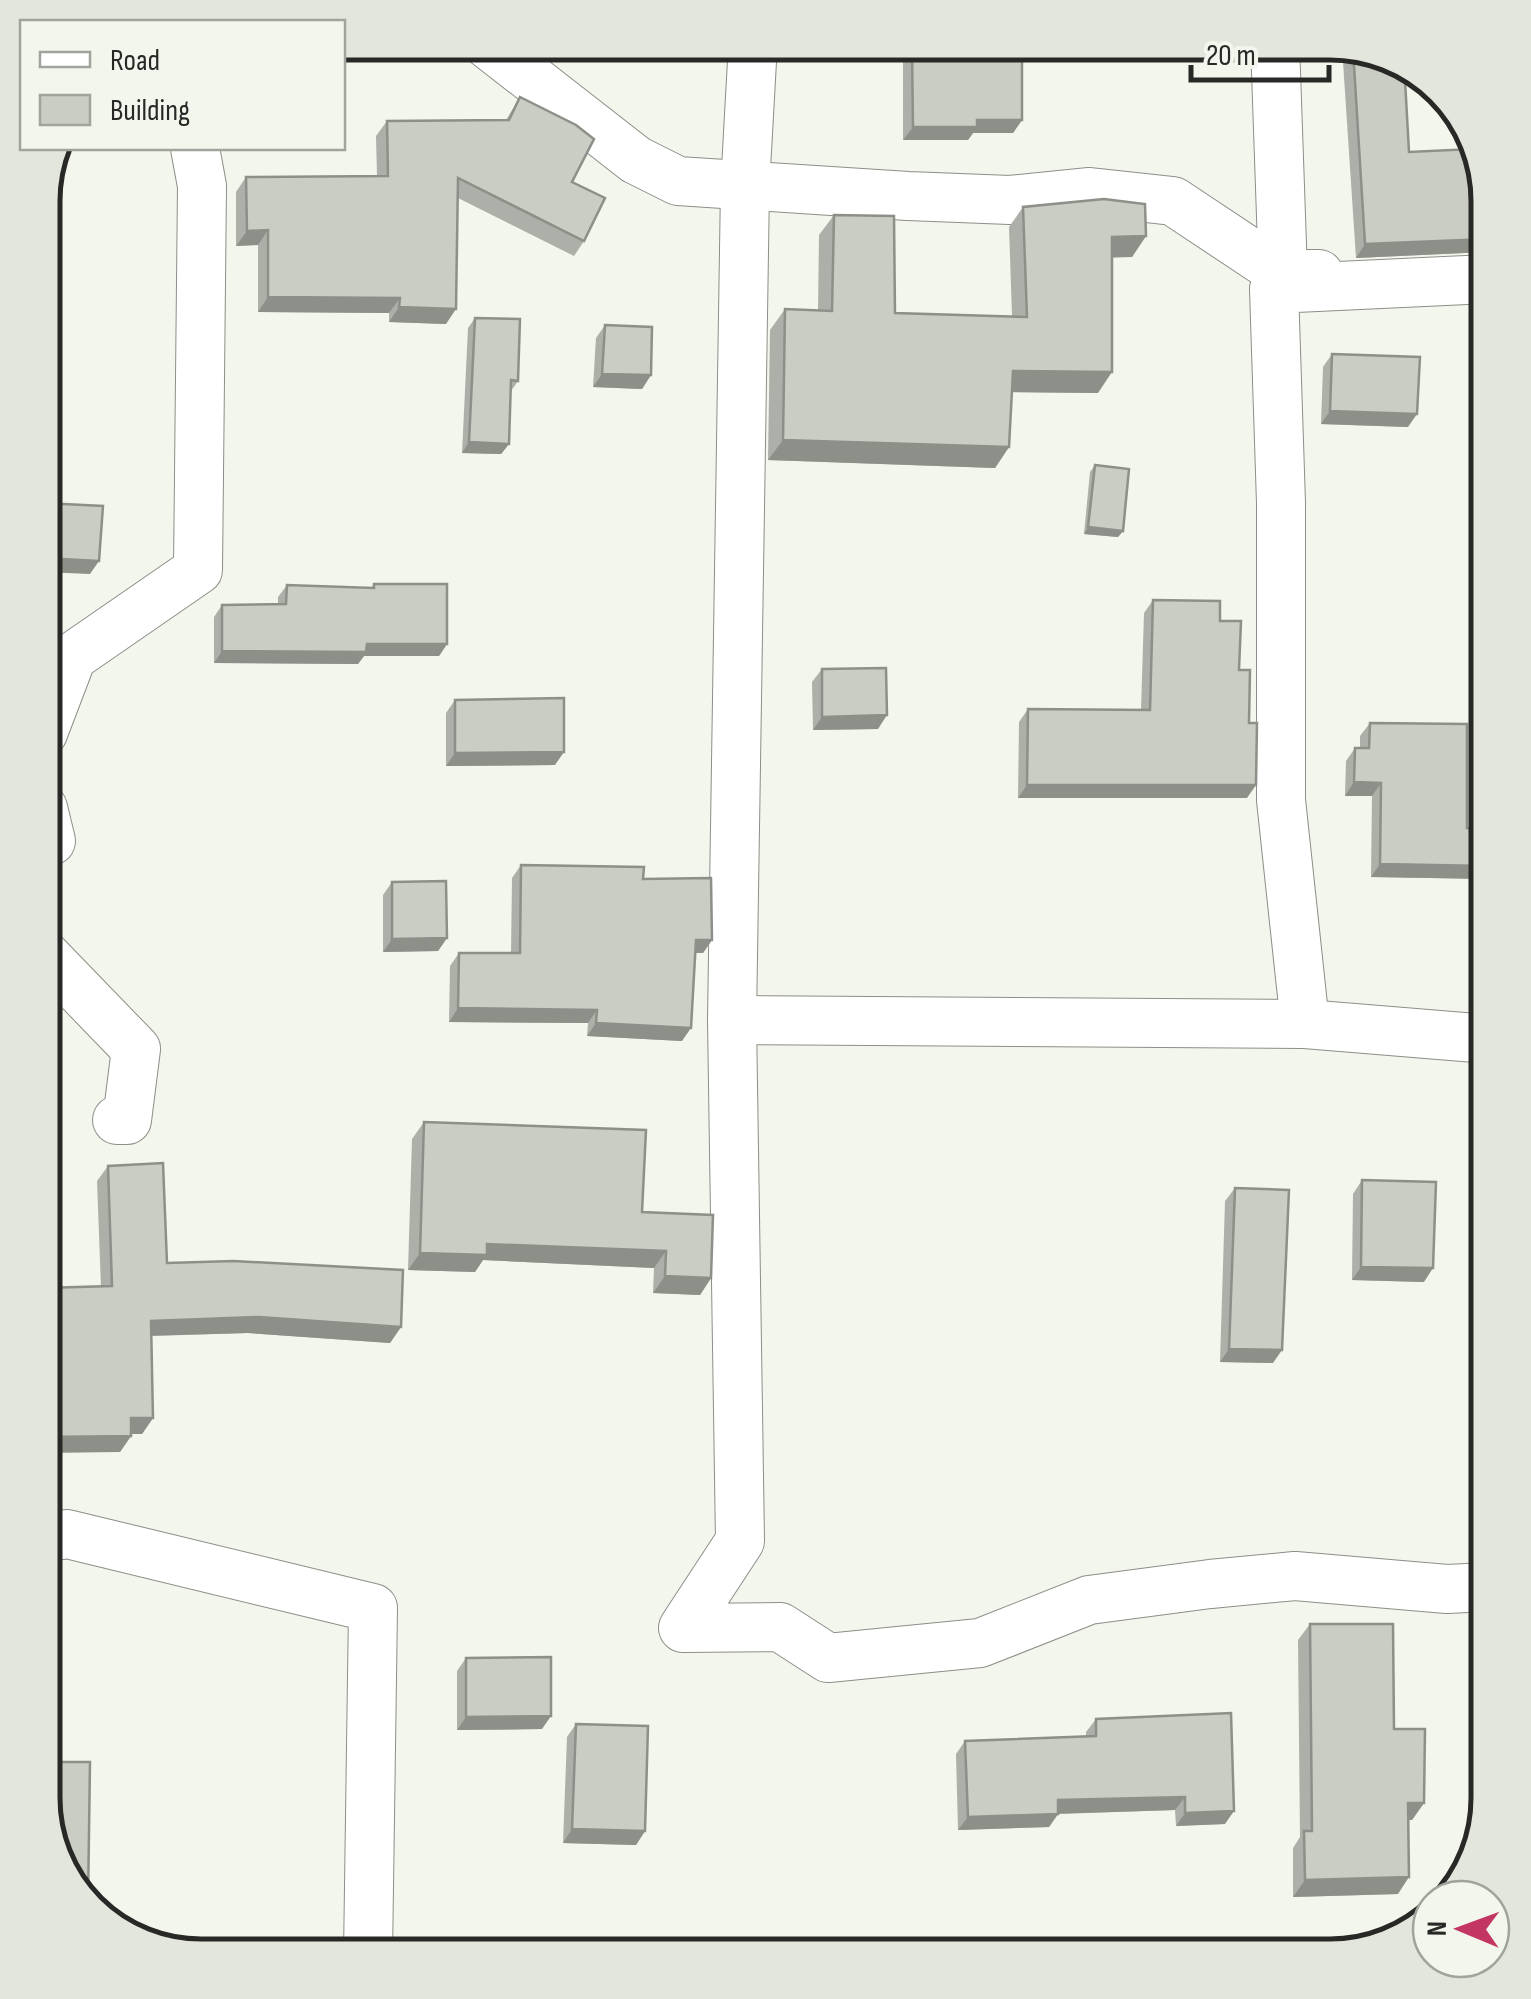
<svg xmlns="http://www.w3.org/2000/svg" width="1531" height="1999" font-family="'Sofia Sans Condensed',sans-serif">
	<rect width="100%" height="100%" fill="#f2f6ed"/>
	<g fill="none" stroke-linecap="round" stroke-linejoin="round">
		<!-- minor casing -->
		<g stroke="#8b8f87" stroke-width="50">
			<g id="minor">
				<path d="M486 43 636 160 678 181 908 196 1010 200 1090 192 1173 201 1283 274H1319"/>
				<path d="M1275 43 1283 274"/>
				<path d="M43 733 72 657 198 570 202 186 195 148"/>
				<path d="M43 843 51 841 43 808"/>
				<path d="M43 953 136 1049 127 1120H117"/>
				<path d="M732 1020 745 187 753 43"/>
				<path d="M1305 1024 732 1020 740 1541 683 1628 780 1627 828 1658 980 1643 1089 1600 1210 1584 1295 1576 1447 1589 1488 1587"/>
				<path d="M1488 1039 1305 1024 1281 800V503L1274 289 1488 279"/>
				<path d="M43 1538 67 1534 373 1608 368 1956"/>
			</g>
		</g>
		<!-- minor -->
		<use href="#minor" stroke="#fff" stroke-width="48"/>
	</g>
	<!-- wall -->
	<g fill="#adb0a9">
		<path d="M912 49 977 57 1022 120 1013 133H973L968 140H903V62Z"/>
		<path d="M1353 49 1409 152 1486 252 1356 258 1343 62Z"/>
		<path d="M520 97 572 182 584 241 574 256 458 198 446 324 389 322V313L258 312V245L236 246V192L246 177 377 176 376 136 387 121 506 120Z"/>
		<path d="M1023 207 1146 236 1132 257H1112L1098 393 1012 392 1009 447 995 468 768 460 770 330 785 309 818 310 819 235 834 215 895 313 1012 316 1009 227Z"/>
		<path d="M475 318 518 381 511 391 509 444 501 454 462 453 468 328Z"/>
		<path d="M605 325 651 375 642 389 593 387 596 338Z"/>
		<path d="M1332 354 1408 427 1321 424 1323 367Z"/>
		<path d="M1095 465 1123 531 1118 537 1084 534 1090 472Z"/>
		<path d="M374 584 447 644 439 656H364L358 664 214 663V617L222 605 278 604V597L287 585 371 588Z"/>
		<path d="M1153 600 1220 621 1247 798H1018L1019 722 1028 709 1141 710 1144 613Z"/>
		<path d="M822 669 878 729 813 730 812 682Z"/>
		<path d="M455 700 555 765 446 766V713Z"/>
		<path d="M1370 723 1467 828 1488 829V879L1371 877 1372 796H1345L1346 761 1355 748H1360V736Z"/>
		<path d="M521 865 643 879 712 940 703 953H695L682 1041 587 1036 588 1023 449 1022 450 966 459 953H511L512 878Z"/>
		<path d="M392 882 447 938 438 951 383 952V895Z"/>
		<path d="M424 1122 642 1212 711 1278 700 1295 653 1293 654 1268 483 1260 475 1272 408 1270 412 1139Z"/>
		<path d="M108 1166 167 1263 401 1327 390 1343 248 1333 152 1336 153 1418 142 1434H131V1436L120 1452 101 1287 97 1181Z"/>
		<path d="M1362 1180 1424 1282 1352 1280 1353 1194Z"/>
		<path d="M1235 1188 1273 1363 1220 1362 1225 1201Z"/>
		<path d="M1310 1624 1424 1803 1412 1820H1408L1398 1894 1293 1897V1848L1300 1837 1298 1640Z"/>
		<path d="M466 1658 542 1729 457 1730V1671Z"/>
		<path d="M1096 1719 1225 1824 1176 1826 1175 1810 1058 1814 1049 1827 958 1830 956 1754 965 1741 1086 1736V1732Z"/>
		<path d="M576 1724 645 1831 636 1845 563 1843 567 1737Z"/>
	</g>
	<!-- shaded-wall -->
	<g fill="#8d9089">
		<path d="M977 120H1022L1013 133H973L968 140H903L913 127Z"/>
		<path d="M268 230 258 245 236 246 247 231Z"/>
		<path d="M1146 236 1132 257 1098 258 1112 237Z"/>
		<path d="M1488 239V248L1486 252 1356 258 1365 244Z"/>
		<path d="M268 297 400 298 389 313 258 312Z"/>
		<path d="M399 307 456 309 446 324 389 322Z"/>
		<path d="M1013 371 1112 372 1098 393 998 392Z"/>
		<path d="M602 374 651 375 642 389 593 387Z"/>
		<path d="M1330 411 1417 414 1408 427 1321 424Z"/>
		<path d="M783 440 1009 447 995 468 768 460Z"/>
		<path d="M469 442 509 444 501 454 462 453Z"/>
		<path d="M1088 527 1123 531 1118 537 1084 534Z"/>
		<path d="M43 558 99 561 90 574 43 572Z"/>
		<path d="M367 644H447L439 656H364L358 664 214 663 222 651Z"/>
		<path d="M887 715 878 729 813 730 822 717Z"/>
		<path d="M564 752 555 765 446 766 455 753Z"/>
		<path d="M1354 782 1381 783 1372 796H1345Z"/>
		<path d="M1027 785H1256L1247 798H1018Z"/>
		<path d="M1380 864 1488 866V879L1371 877Z"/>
		<path d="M447 938 438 951 383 952 392 939Z"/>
		<path d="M696 940H712L703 953H687Z"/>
		<path d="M458 1008 597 1010 588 1023 449 1022Z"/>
		<path d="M596 1023 691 1028 682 1041 587 1036Z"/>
		<path d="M487 1244 666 1251 654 1268 483 1260 475 1272 408 1270 420 1253Z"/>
		<path d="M1361 1267 1433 1268 1424 1282 1352 1280Z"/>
		<path d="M665 1276 711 1278 700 1295 653 1293Z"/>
		<path d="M259 1317 401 1327 390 1343 248 1333 140 1336 151 1321Z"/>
		<path d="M1229 1349 1282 1350 1273 1363 1220 1362Z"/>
		<path d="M131 1418H153L142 1434H120Z"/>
		<path d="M131 1436 120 1452 43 1453V1437Z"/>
		<path d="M551 1716 542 1729 457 1730 466 1717Z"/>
		<path d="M1185 1797 1175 1810 1049 1814 1058 1800Z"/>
		<path d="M1408 1803H1424L1412 1820 1396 1819Z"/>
		<path d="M1234 1811 1225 1824 1176 1826 1185 1813Z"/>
		<path d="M1058 1814 1049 1827 958 1830 968 1817Z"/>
		<path d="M572 1829 645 1831 636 1845 563 1843Z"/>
		<path d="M1409 1877 1398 1894 1293 1897 1305 1880Z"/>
	</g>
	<!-- building -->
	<g fill="#c9cdc4" stroke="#8d9089" stroke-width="2.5">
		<path d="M977 48V57H1022V120H977V127H913L912 49Z"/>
		<path d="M1358 48 1404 62 1409 152 1473 149 1488 201V239L1365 244 1353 49Z"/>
		<path d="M520 97 576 125 594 139 572 182 605 198 584 241 458 178 456 309 399 307 400 298 268 297V230L247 231 246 177 388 176 387 121 509 120Z"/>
		<path d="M1104 199 1145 204 1146 236 1112 237V372L1013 371 1009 447 783 440 785 309 832 311 834 215 894 216 895 313 1027 317 1023 207Z"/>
		<path d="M475 318 520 319 518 381 511 380 509 444 469 442Z"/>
		<path d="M605 325 652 327 651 375 602 374Z"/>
		<path d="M1332 354 1420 357 1417 414 1330 411Z"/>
		<path d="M1095 465 1129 469 1123 531 1088 527Z"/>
		<path d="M43 503 103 506 99 561 43 558Z"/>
		<path d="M374 584H447V644H367L366 652 222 651V605L286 604 287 585 374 588Z"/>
		<path d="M1153 600 1220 601V621H1241L1239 670H1250L1249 723H1257L1256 785H1027L1028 709 1150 710Z"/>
		<path d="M886 668 887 715 822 717V669Z"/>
		<path d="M564 698V752L455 753V700Z"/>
		<path d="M1370 723 1467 724V828L1488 829V866L1380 864 1381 783 1354 782 1355 748H1369Z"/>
		<path d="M521 865 644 867 643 879 711 878 712 940H696L691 1028 596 1023 597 1010 458 1008 459 953H520Z"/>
		<path d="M446 881 447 938 392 939V882Z"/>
		<path d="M424 1122 646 1130 642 1212 713 1215 711 1278 665 1276 666 1251 487 1244V1255L420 1253Z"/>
		<path d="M163 1163 167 1263 234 1261 403 1270 401 1327 259 1317 151 1321 153 1418H131V1436L43 1437V1288L112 1286 108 1166Z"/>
		<path d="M1362 1180 1436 1182 1433 1268 1361 1267Z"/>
		<path d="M1235 1188 1289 1190 1282 1350 1229 1349Z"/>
		<path d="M1310 1624H1393L1394 1729H1425L1424 1803H1408L1409 1877 1305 1880 1304 1831H1312Z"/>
		<path d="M551 1657V1716L466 1717V1658Z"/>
		<path d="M1231 1713 1234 1811 1185 1813V1797L1058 1800V1814L968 1817 965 1741 1096 1736V1719Z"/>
		<path d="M576 1724 648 1726 645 1831 572 1829Z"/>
		<path d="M42 1762H90L88 1904 69 1886 42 1798Z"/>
		<path d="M1284 1946 1285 1956H1229V1947Z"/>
	</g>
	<!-- crop -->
	<path d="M0 0H1531V1999H0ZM201 60H1330A141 141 0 0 1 1471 201V1798A141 141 0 0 1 1330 1939H201A141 141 0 0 1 60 1798V201A141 141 0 0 1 201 60Z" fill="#e2e6dd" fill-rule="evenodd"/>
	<path fill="none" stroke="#282926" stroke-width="5" d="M201 60H1330A141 141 0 0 1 1471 201V1798A141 141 0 0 1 1330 1939H201A141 141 0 0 1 60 1798V201A141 141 0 0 1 201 60Z"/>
	<!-- legend -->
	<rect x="20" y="20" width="325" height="130" fill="#f2f6ed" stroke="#a1a49d" stroke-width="2.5"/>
	<rect x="40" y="52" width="50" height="15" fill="#ffffff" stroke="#a1a49d" stroke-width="2.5"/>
	<text x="110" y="70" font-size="30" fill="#282926">Road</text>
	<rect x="40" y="95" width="50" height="30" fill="#c9cdc4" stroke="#a1a49d" stroke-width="2.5"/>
	<text x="110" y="120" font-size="30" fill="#282926">Building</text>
	<!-- north arrow -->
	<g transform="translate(1461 1929) rotate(271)"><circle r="48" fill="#f2f6ed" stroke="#a1a49d" stroke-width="2.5"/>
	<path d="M0-8L18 38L0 25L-18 38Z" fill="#c33563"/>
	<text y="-15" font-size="28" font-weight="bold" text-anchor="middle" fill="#282926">N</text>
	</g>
	<!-- scale -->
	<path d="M1191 65v15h138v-15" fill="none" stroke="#282926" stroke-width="5"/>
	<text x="1206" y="65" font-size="30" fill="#282926" stroke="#f2f6ed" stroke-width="8" paint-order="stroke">20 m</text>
</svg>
